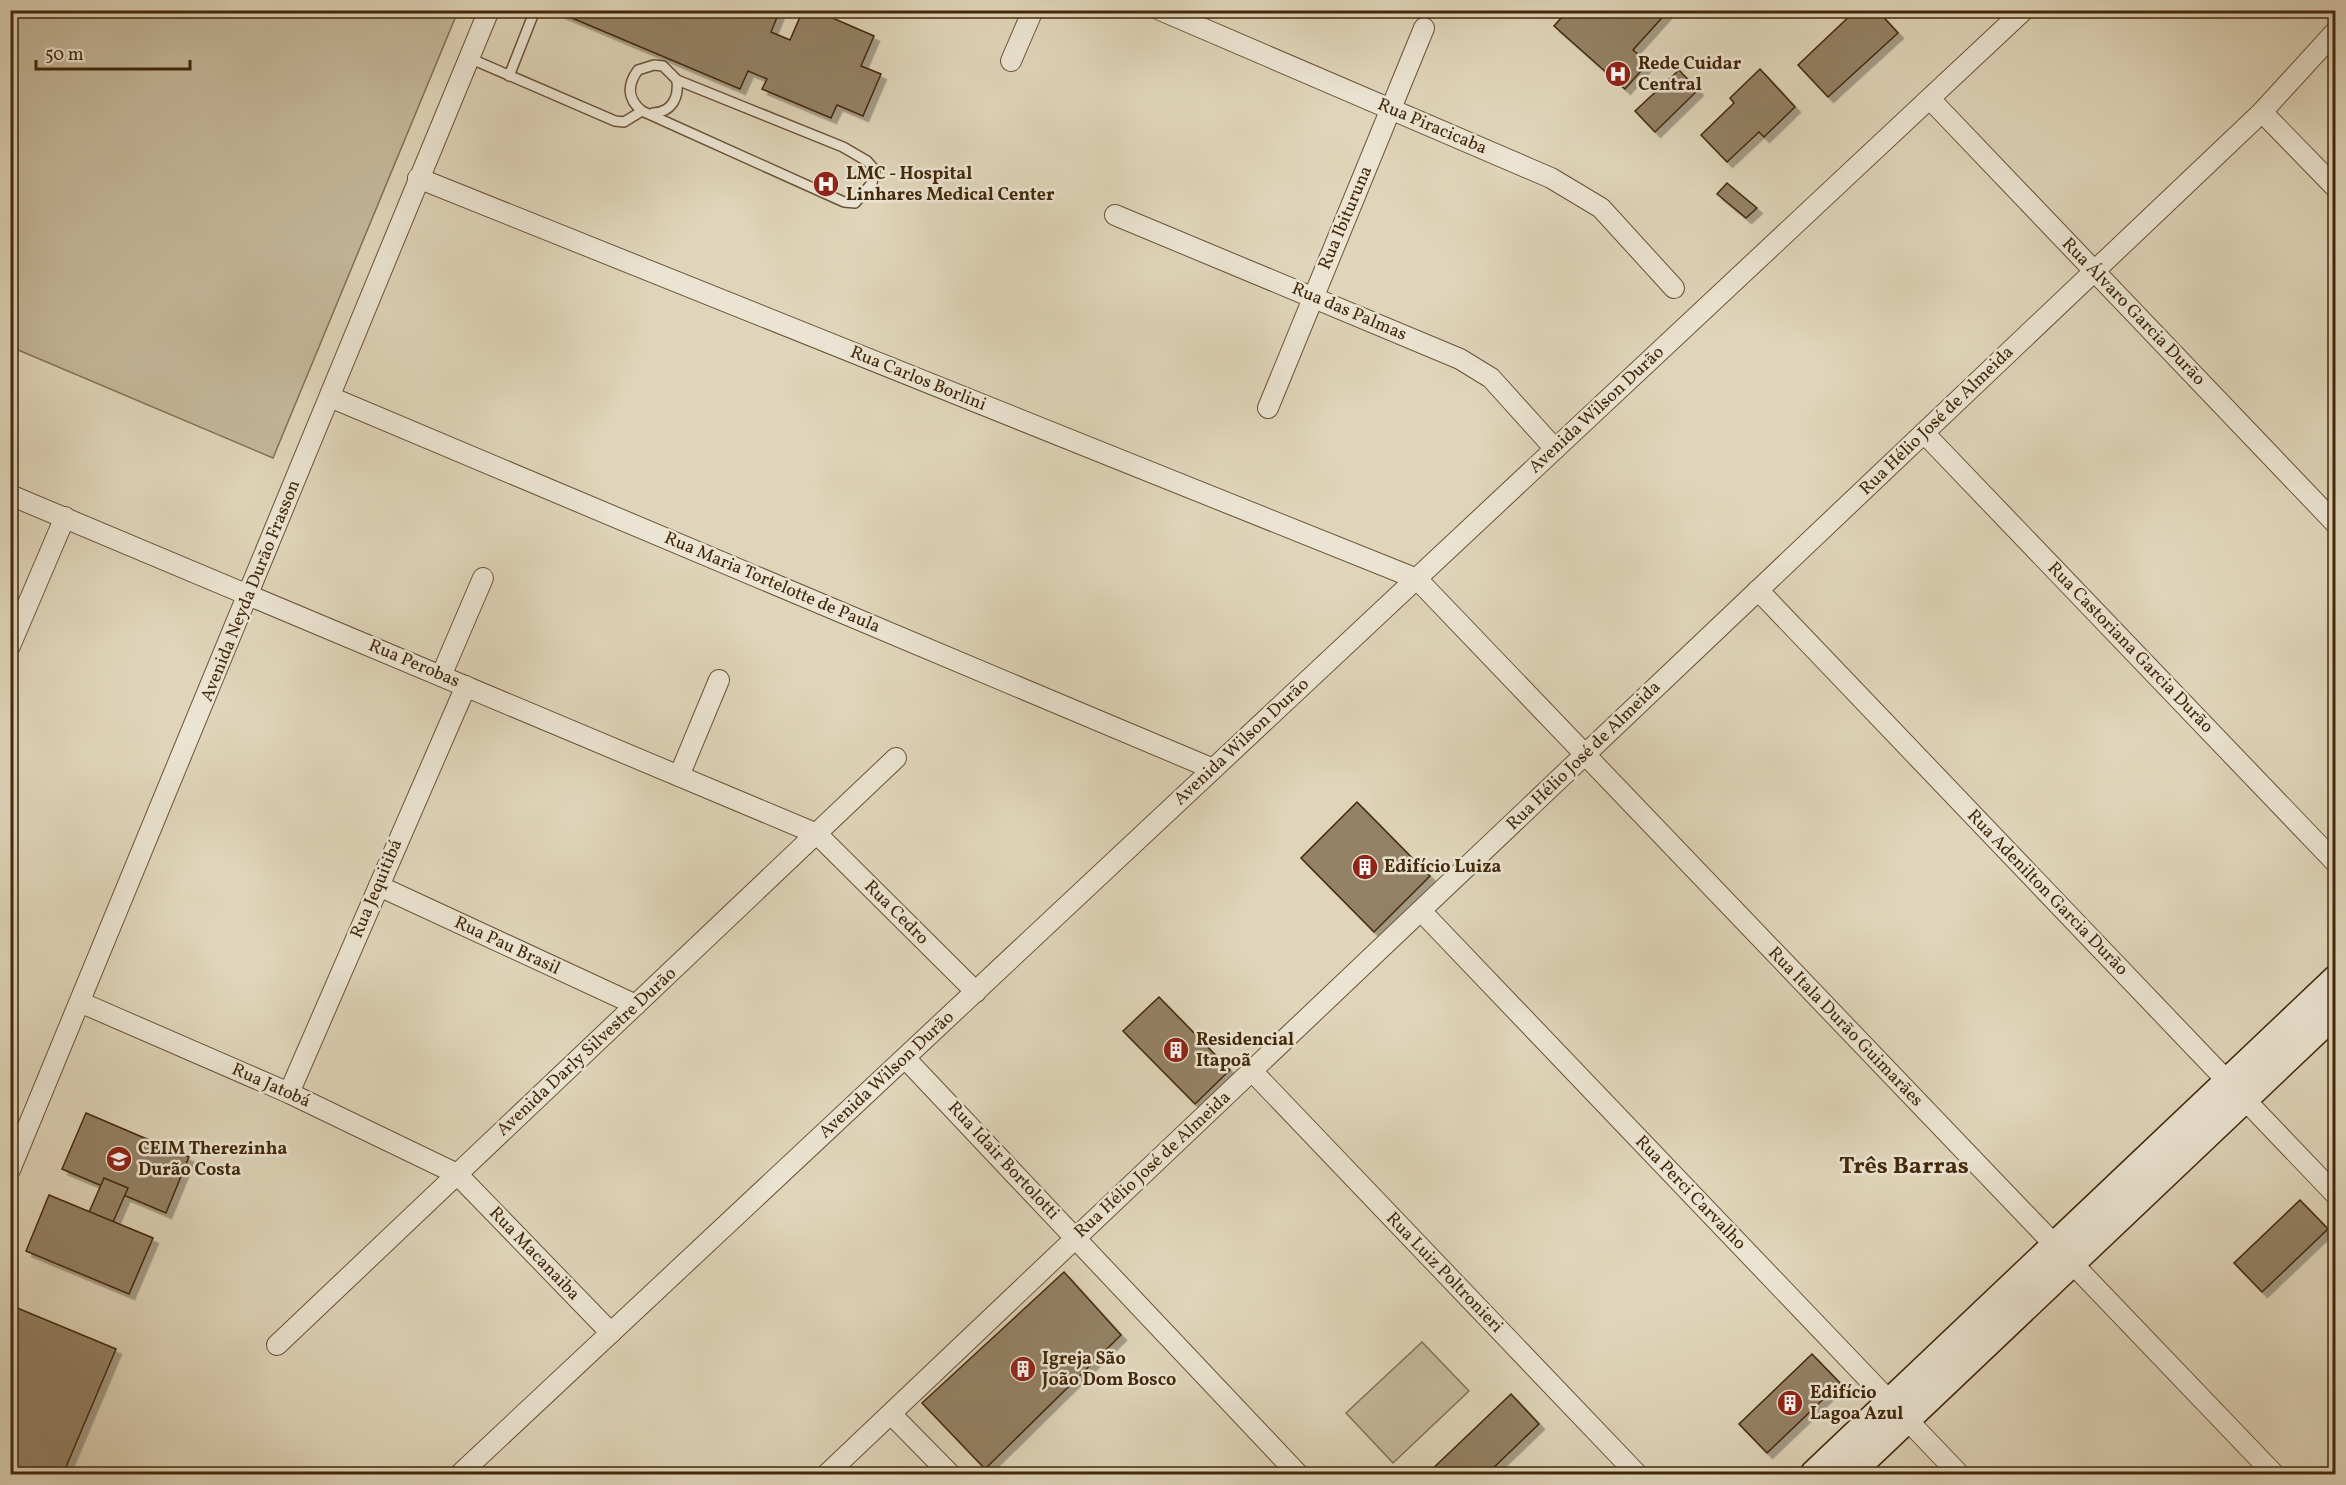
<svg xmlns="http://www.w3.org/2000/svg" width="2346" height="1485" font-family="Vollkorn,serif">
	<defs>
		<filter id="shadow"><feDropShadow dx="5.5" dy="5.5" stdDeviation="0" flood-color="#0004"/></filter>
	</defs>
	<rect width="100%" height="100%" fill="#e0d5ba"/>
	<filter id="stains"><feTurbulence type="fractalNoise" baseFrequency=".00333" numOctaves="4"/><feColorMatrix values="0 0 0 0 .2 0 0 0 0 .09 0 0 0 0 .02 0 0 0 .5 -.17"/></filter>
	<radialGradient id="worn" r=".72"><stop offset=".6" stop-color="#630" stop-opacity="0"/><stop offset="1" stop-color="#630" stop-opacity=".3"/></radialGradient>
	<!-- green -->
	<g fill="#c5b89c" stroke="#847053" stroke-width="1.5">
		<path d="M10 11H458L273 458 11 347Z"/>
		<path d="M1422 1342 1469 1391 1393 1463 1346 1413Z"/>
	</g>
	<!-- building -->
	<g fill="#948266" stroke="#42280a" stroke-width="1.5" filter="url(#shadow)">
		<path d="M553 10H780L771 32 790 40 803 10H814L874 36 861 66 881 74 863 116 837 105 831 118 762 89 767 79 748 71 740 89Z"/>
		<path d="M1568 10H1669L1633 50 1648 63 1625 89 1554 26Z"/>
		<path d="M1856 10H1877L1898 33 1828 97 1798 65Z"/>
		<path d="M1760 69 1795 107 1764 137 1759 132 1727 162 1701 135 1734 103 1730 98Z"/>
		<path d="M1679 70 1698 90 1655 132 1635 111Z"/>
		<path d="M1727 183 1757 208 1746 218 1717 194Z"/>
		<path d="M1357 802 1430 876 1374 932 1301 858Z"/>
		<path d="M1159 997 1230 1070 1195 1104 1123 1031Z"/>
		<path d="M86 1113 189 1157 166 1213 62 1169Z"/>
		<path d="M104 1178 128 1188 110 1229 86 1219Z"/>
		<path d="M49 1195 153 1238 129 1294 26 1251Z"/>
		<path d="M2300 1200 2328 1229 2262 1292 2234 1263Z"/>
		<path d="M1064 1272 1121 1335 985 1469 922 1403Z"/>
		<path d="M10 1305 116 1349 63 1474 10 1473Z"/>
		<path d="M1812 1354 1840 1383 1767 1453 1739 1424Z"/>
		<path d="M1511 1394 1539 1424 1487 1474H1427Z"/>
	</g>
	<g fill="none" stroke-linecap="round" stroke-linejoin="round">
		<!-- lane casing -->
		<g stroke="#6a5336" stroke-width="12">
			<g id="lane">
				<path d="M1997 10 2016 18"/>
				<path d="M469 58 615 121 624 122 642 111"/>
				<path d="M654 65 663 66 677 80 843 147 867 161 875 170 872 183 855 203 844 202 642 111C627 99 627 85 638 70Z"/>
				<path d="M509 76 535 10"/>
				<path d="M653 113C672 112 679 98 677 80"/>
			</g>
		</g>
		<!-- street casing -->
		<g stroke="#6a5336" stroke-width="22">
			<g id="street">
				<path d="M1160 10 1551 178 1601 208 1674 288"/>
				<path d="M1011 61 1033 10"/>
				<path d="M1930 99 2336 524"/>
				<path d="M2262 112 2336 188"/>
				<path d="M418 178 1417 579 2274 1474"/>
				<path d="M1115 215 1460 359 1491 378 1555 449"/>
				<path d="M330 397 1213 769"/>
				<path d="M1268 408 1424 28"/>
				<path d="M1924 433 2336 863"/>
				<path d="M10 495 817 834 976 992"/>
				<path d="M1758 590 2336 1195"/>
				<path d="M10 646 65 517"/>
				<path d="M441 676 483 578"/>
				<path d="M679 776 719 680"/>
				<path d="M379 886 636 1005"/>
				<path d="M1421 911 1959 1474"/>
				<path d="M82 1003 289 1093 457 1174 611 1333"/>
				<path d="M905 1058 1298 1474"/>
				<path d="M1252 1071 1637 1474"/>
				<path d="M289 1093 466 686"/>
				<path d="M10 1170 489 10"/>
				<path d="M277 1345 896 758"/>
				<path d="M891 1414 950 1474"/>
				<path d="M460 1474 2024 10"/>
				<path d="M827 1474 2262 112 2336 31"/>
			</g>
		</g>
		<!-- secondary casing -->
		<g stroke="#42280a" stroke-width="30">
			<g id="secondary">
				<path d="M1814 1474 2336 979"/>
				<path d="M1849 1474 2336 1012"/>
			</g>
		</g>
		<!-- lane -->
		<use href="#lane" stroke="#ebe4d2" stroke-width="9"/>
		<!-- street -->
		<use href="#street" stroke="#ebe4d2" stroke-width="20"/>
		<!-- secondary -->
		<use href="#secondary" stroke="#ebe4d2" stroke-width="27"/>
	</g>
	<!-- icons -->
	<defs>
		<g id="hospital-disc" transform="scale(1.35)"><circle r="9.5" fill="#8f2418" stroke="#ebe4d2"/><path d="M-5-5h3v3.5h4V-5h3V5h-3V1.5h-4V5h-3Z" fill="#fff"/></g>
		<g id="building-disc" transform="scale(1.35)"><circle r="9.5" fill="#8f2418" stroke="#ebe4d2"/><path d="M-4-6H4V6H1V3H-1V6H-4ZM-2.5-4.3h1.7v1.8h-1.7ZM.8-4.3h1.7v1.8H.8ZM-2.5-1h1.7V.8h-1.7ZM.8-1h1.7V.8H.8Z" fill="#fff"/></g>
		<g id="school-disc" transform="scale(1.35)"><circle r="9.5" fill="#8f2418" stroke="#ebe4d2"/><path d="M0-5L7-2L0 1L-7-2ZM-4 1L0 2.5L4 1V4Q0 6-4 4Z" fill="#fff"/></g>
	</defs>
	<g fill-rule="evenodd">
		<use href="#hospital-disc" x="1618" y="74"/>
		<use href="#hospital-disc" x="826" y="184"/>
		<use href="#building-disc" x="1365" y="867"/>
		<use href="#building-disc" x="1176" y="1050"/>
		<use href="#school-disc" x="119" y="1159"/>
		<use href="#building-disc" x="1023" y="1369"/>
		<use href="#building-disc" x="1790" y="1403"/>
	</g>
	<g text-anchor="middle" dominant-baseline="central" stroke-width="5" stroke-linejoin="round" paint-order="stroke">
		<!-- poi labels -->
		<g font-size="18" font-weight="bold" fill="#42280a" stroke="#ebe4d2" text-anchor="start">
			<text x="1638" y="64">Rede Cuidar<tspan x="1638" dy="21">Central</tspan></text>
			<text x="846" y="174">LMC - Hospital<tspan x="846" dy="21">Linhares Medical Center</tspan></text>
			<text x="1384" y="867">Edifício Luiza</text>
			<text x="1196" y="1040">Residencial<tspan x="1196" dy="21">Itapoã</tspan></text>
			<text x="138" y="1149">CEIM Therezinha<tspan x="138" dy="21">Durão Costa</tspan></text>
			<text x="1042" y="1359">Igreja São<tspan x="1042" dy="21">João Dom Bosco</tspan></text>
			<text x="1810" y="1393">Edifício<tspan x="1810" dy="21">Lagoa Azul</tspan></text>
		</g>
		<!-- street labels -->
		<g font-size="18" fill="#42280a" stroke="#ebe4d2">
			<text transform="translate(1432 127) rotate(23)">Rua Piracicaba</text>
			<text transform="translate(1346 218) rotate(-67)">Rua Ibituruna</text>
			<text transform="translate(1349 312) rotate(23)">Rua das Palmas</text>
			<text transform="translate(2133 312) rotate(46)">Rua Álvaro Garcia Durão</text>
			<text transform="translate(918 379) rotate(22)">Rua Carlos Borlini</text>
			<text transform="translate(1597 410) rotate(-43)">Avenida Wilson Durão</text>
			<text transform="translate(1937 421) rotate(-44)">Rua Hélio José de Almeida</text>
			<text transform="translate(772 583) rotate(23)">Rua Maria Tortelotte de Paula</text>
			<text transform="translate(251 591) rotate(-68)">Avenida Neyda Durão Frasson</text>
			<text transform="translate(2130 648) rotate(46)">Rua Castoriana Garcia Durão</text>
			<text transform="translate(414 664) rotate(23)">Rua Perobas</text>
			<text transform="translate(1242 742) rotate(-43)">Avenida Wilson Durão</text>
			<text transform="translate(1584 756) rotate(-44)">Rua Hélio José de Almeida</text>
			<text transform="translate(377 889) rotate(-67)">Rua Jequitibá</text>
			<text transform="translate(2047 893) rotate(46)">Rua Adenilton Garcia Durão</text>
			<text transform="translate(896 913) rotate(45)">Rua Cedro</text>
			<text transform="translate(507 946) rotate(25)">Rua Pau Brasil</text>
			<text transform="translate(1845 1027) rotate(46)">Rua Itala Durão Guimarães</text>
			<text transform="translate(587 1052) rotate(-43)">Avenida Darly Silvestre Durão</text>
			<text transform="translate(887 1075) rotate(-43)">Avenida Wilson Durão</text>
			<text transform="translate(271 1086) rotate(24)">Rua Jatobá</text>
			<text transform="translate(1003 1161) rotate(47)">Rua Idair Bortolotti</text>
			<text transform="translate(1153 1165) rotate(-43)">Rua Hélio José de Almeida</text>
			<text transform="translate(1690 1193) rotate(46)">Rua Perci Carvalho</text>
			<text transform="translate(534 1254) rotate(46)">Rua Macanaiba</text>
			<text transform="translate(1444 1273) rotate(46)">Rua Luiz Poltronieri</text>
		</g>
		<!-- district labels -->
		<g font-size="24" font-weight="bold" fill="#42280a" stroke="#ebe4d2">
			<text x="1904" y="1167">Três Barras</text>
		</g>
	</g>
	<!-- margin -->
	<rect width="2346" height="1485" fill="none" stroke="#e0d5ba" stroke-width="36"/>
	<rect x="12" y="12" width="2322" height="1461" fill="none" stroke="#42280a" stroke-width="3"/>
	<rect x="18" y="18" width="2310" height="1449" fill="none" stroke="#42280a" stroke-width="1.5"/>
	<!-- scale -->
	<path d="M36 60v9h154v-9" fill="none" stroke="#42280a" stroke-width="3"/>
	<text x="45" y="60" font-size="18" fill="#42280a" stroke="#ebe4d2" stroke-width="4.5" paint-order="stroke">50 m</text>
	<rect width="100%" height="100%" filter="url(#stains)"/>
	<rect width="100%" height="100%" fill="url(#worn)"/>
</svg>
